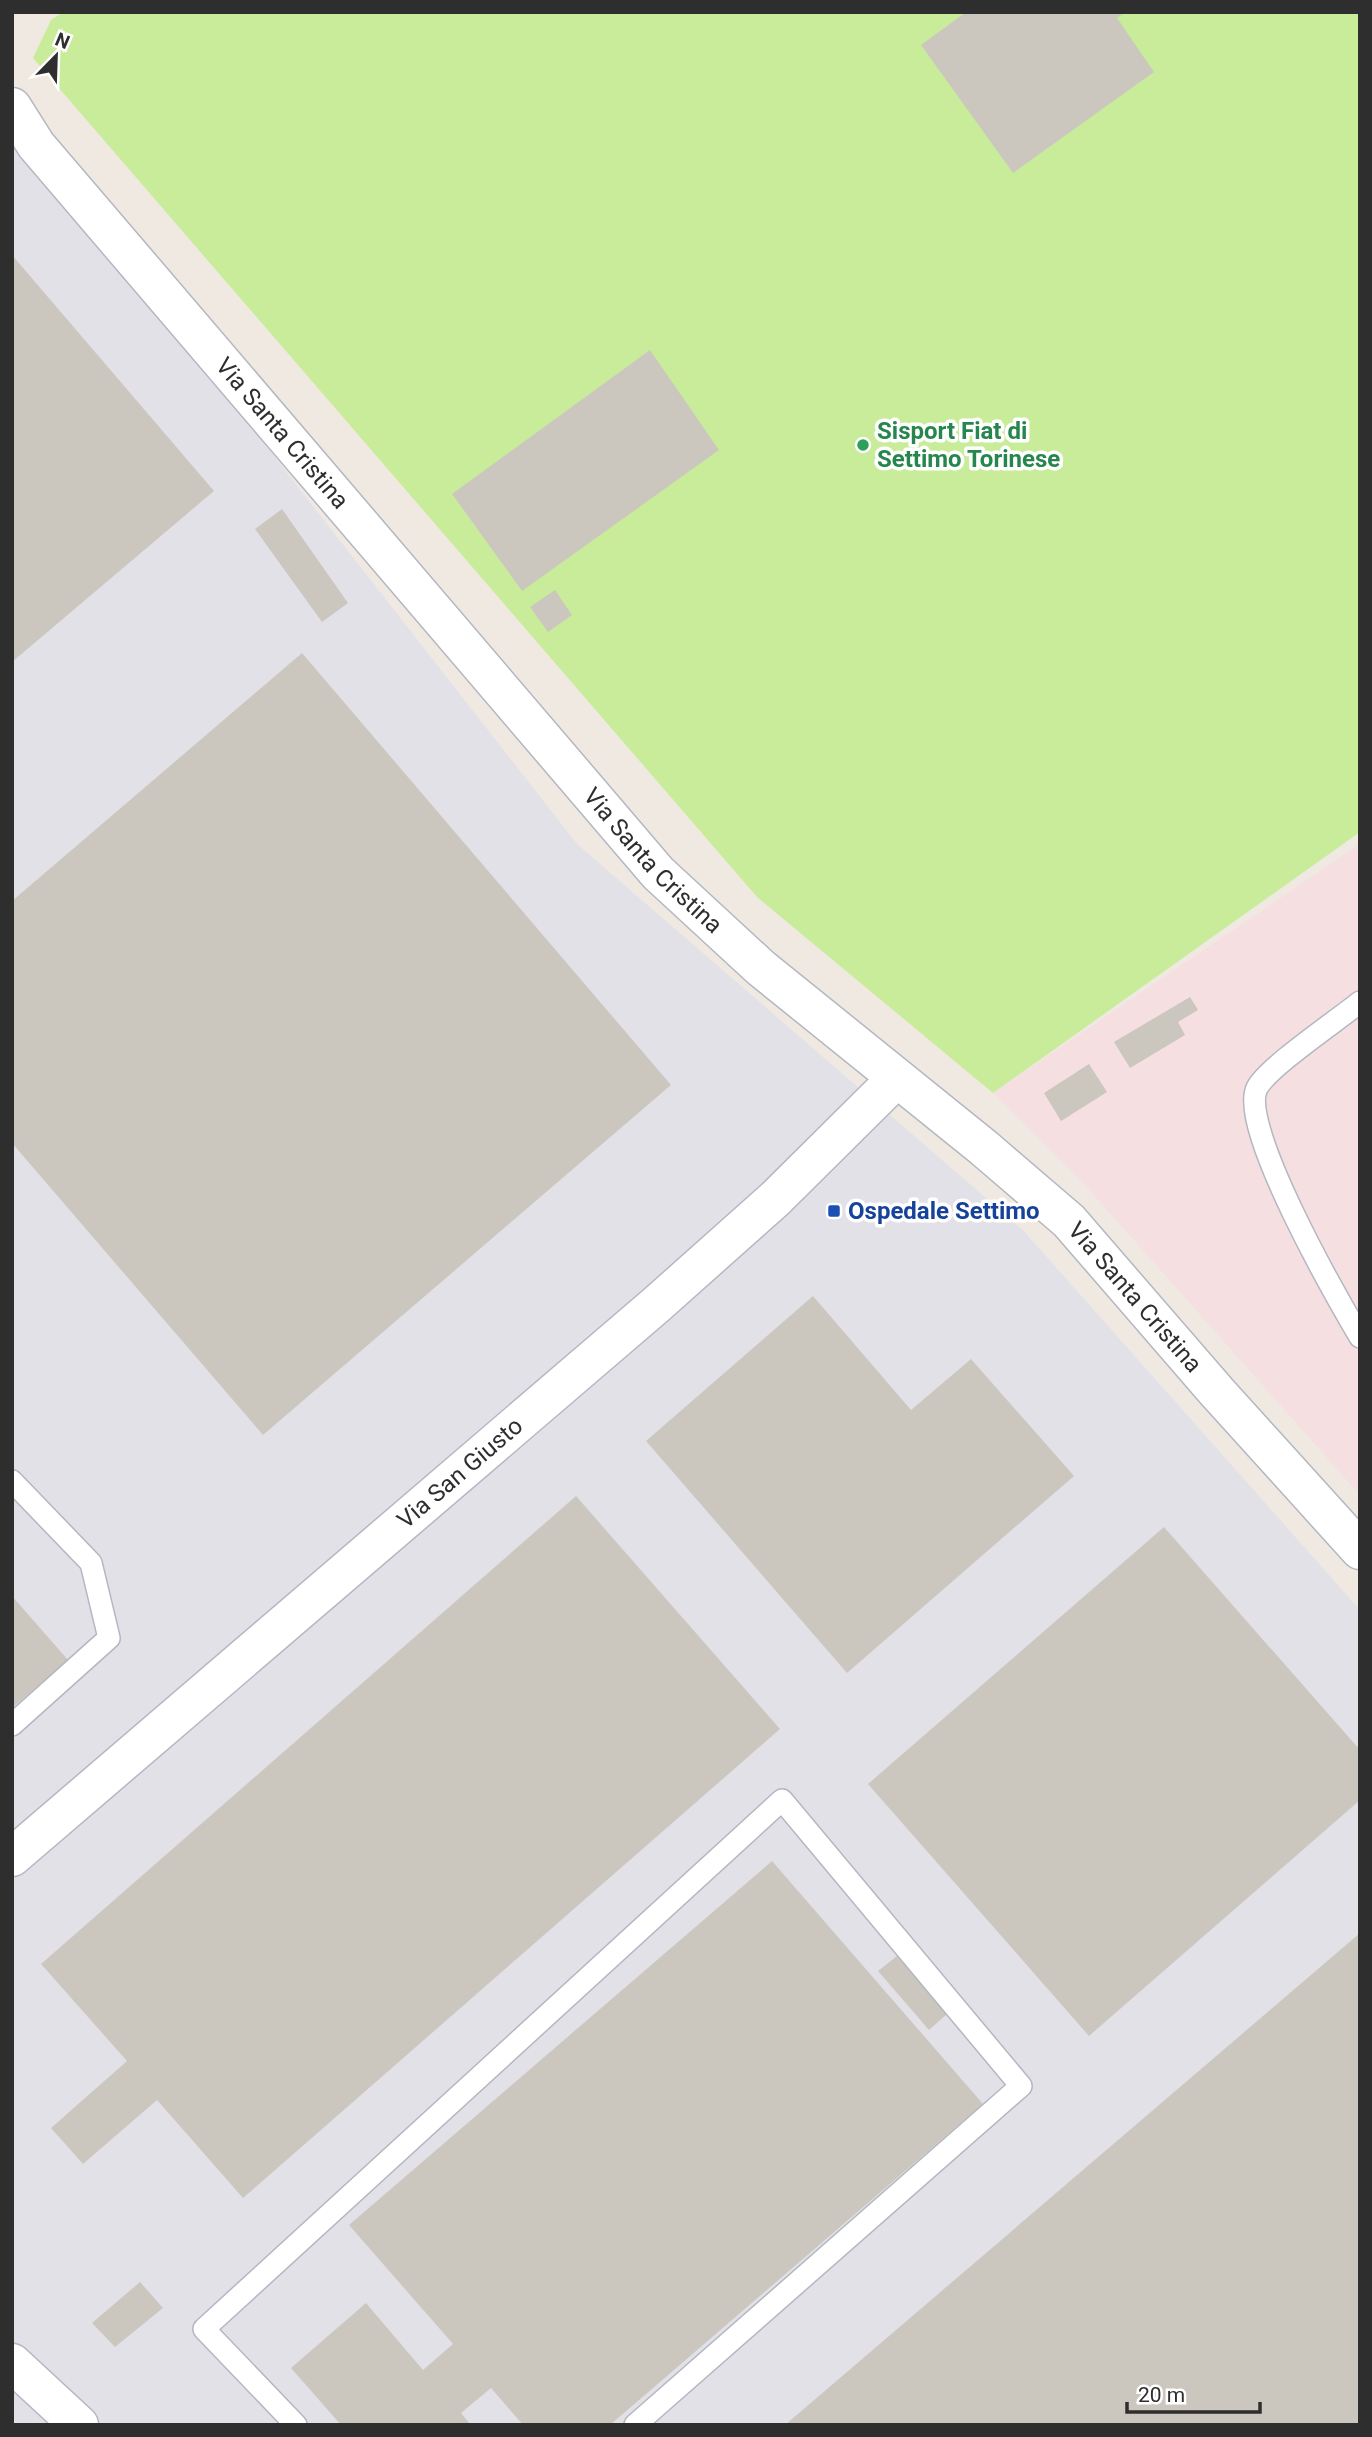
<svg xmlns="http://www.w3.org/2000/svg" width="1372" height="2437" font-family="Roboto,sans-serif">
	<rect width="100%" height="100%" fill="#efe9e1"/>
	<!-- industrial -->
	<path fill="#e3e1e8" d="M12 121 577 844 1023 1230 1360 1610V2425H12Z"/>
	<!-- medical -->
	<path fill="#f5dfe0" d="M1360 844V1495L1086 1186 993 1093Z"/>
	<!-- pitch -->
	<path fill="#c9ec9a" d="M63 12H1360V832L993 1093 757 897 33 58 51 20Z"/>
	<!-- building -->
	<g fill="#cbc7bf">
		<path d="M966 12H1126L1117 18 1154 72 1013 173 921 45Z"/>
		<path d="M12 255 214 491 12 662Z"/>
		<path d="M650 350 719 450 522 591 452 494Z"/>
		<path d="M282 509 348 603 322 622 255 529Z"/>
		<path d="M555 590 572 615 548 632 530 607Z"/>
		<path d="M302 653 671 1085 263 1435 12 1143V901Z"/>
		<path d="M1190 997 1198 1010 1178 1022 1185 1035 1130 1068 1114 1042Z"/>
		<path d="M1089 1064 1107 1092 1061 1121 1044 1093Z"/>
		<path d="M813 1296 911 1410 971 1359 1074 1476 847 1673 646 1441Z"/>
		<path d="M576 1496 780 1729 243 2198 157 2100 83 2164 51 2128 127 2061 41 1964Z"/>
		<path d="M1164 1527 1360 1750V1800L1089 2036 868 1784Z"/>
		<path d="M12 1596 68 1660 12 1708Z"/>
		<path d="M772 1861 983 2104 610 2425H523L491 2388 461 2413 471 2425H341L291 2368 366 2303 423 2370 453 2344 349 2225Z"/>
		<path d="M1360 1933V2425H785Z"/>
		<path d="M897 1956 947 2014 929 2030 878 1971Z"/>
		<path d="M140 2282 163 2308 115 2347 92 2323Z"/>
	</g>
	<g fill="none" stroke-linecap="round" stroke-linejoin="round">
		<!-- lane casing -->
		<g stroke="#b4b7c1" stroke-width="24">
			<g id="lane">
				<path d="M1360 1002C1338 1020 1268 1067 1257 1088 1238 1126 1337 1298 1360 1337"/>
				<path d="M12 1481 91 1563 109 1638 12 1725"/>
				<path d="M296 2425 204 2329 782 1800 1021 2086 635 2425"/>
			</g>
		</g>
		<!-- street casing -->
		<g stroke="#b4b7c1" stroke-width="41">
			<path id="street" d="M12 2363 79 2425"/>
		</g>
		<!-- secondary casing -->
		<g stroke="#b4b7c1" stroke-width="41">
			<g id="secondary">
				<path id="s1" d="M12 107 36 145 658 873 761 968 984 1148 1069 1221 1217 1392 1360 1550"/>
				<path id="s2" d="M12 1857 656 1305 775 1199 896 1079"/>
			</g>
		</g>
		<!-- lane -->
		<use href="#lane" stroke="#fff" stroke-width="21"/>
		<!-- street -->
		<use href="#street" stroke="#fff" stroke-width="38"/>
		<!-- secondary -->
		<use href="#secondary" stroke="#fff" stroke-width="38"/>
	</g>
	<!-- markers -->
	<circle fill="#2e9e5b" stroke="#fff" stroke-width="2.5" cx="863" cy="445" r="7"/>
	<rect fill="#1a4fb4" stroke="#fff" stroke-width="2.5" x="827" y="1204" width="14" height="14" rx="3.5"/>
	<g text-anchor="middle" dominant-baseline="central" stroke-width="7" stroke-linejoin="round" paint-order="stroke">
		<!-- leisure labels -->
		<g font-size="24" font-weight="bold" fill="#27864d" stroke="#fff" text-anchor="start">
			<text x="877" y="431">Sisport Fiat di<tspan x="877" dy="28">Settimo Torinese</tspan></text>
		</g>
		<!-- street labels -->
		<g font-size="24" fill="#2e2e2e" stroke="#fff">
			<text stroke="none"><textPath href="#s1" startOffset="424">Via Santa Cristina</textPath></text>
			<text stroke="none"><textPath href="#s1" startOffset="990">Via Santa Cristina</textPath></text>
			<text stroke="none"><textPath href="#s1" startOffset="1642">Via Santa Cristina</textPath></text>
			<text stroke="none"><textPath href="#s2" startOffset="590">Via San Giusto</textPath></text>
		</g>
		<!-- transit labels -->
		<g font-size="24" font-weight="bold" fill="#164399" stroke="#fff" text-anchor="start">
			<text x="848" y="1211">Ospedale Settimo</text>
		</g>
	</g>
	<!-- border -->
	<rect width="1372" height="2437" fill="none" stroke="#2e2e2e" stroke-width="28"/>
	<!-- north arrow -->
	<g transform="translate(56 56) rotate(23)" stroke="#ffffff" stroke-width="5" paint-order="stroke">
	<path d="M0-5L12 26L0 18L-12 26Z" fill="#2e2e2e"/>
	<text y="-10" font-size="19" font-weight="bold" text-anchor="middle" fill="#2e2e2e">N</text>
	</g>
	<!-- scale -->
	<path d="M1127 2402v10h133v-10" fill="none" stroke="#2e2e2e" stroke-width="3.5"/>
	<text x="1138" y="2402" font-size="21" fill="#2e2e2e" stroke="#ffffff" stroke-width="5" paint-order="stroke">20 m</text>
</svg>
